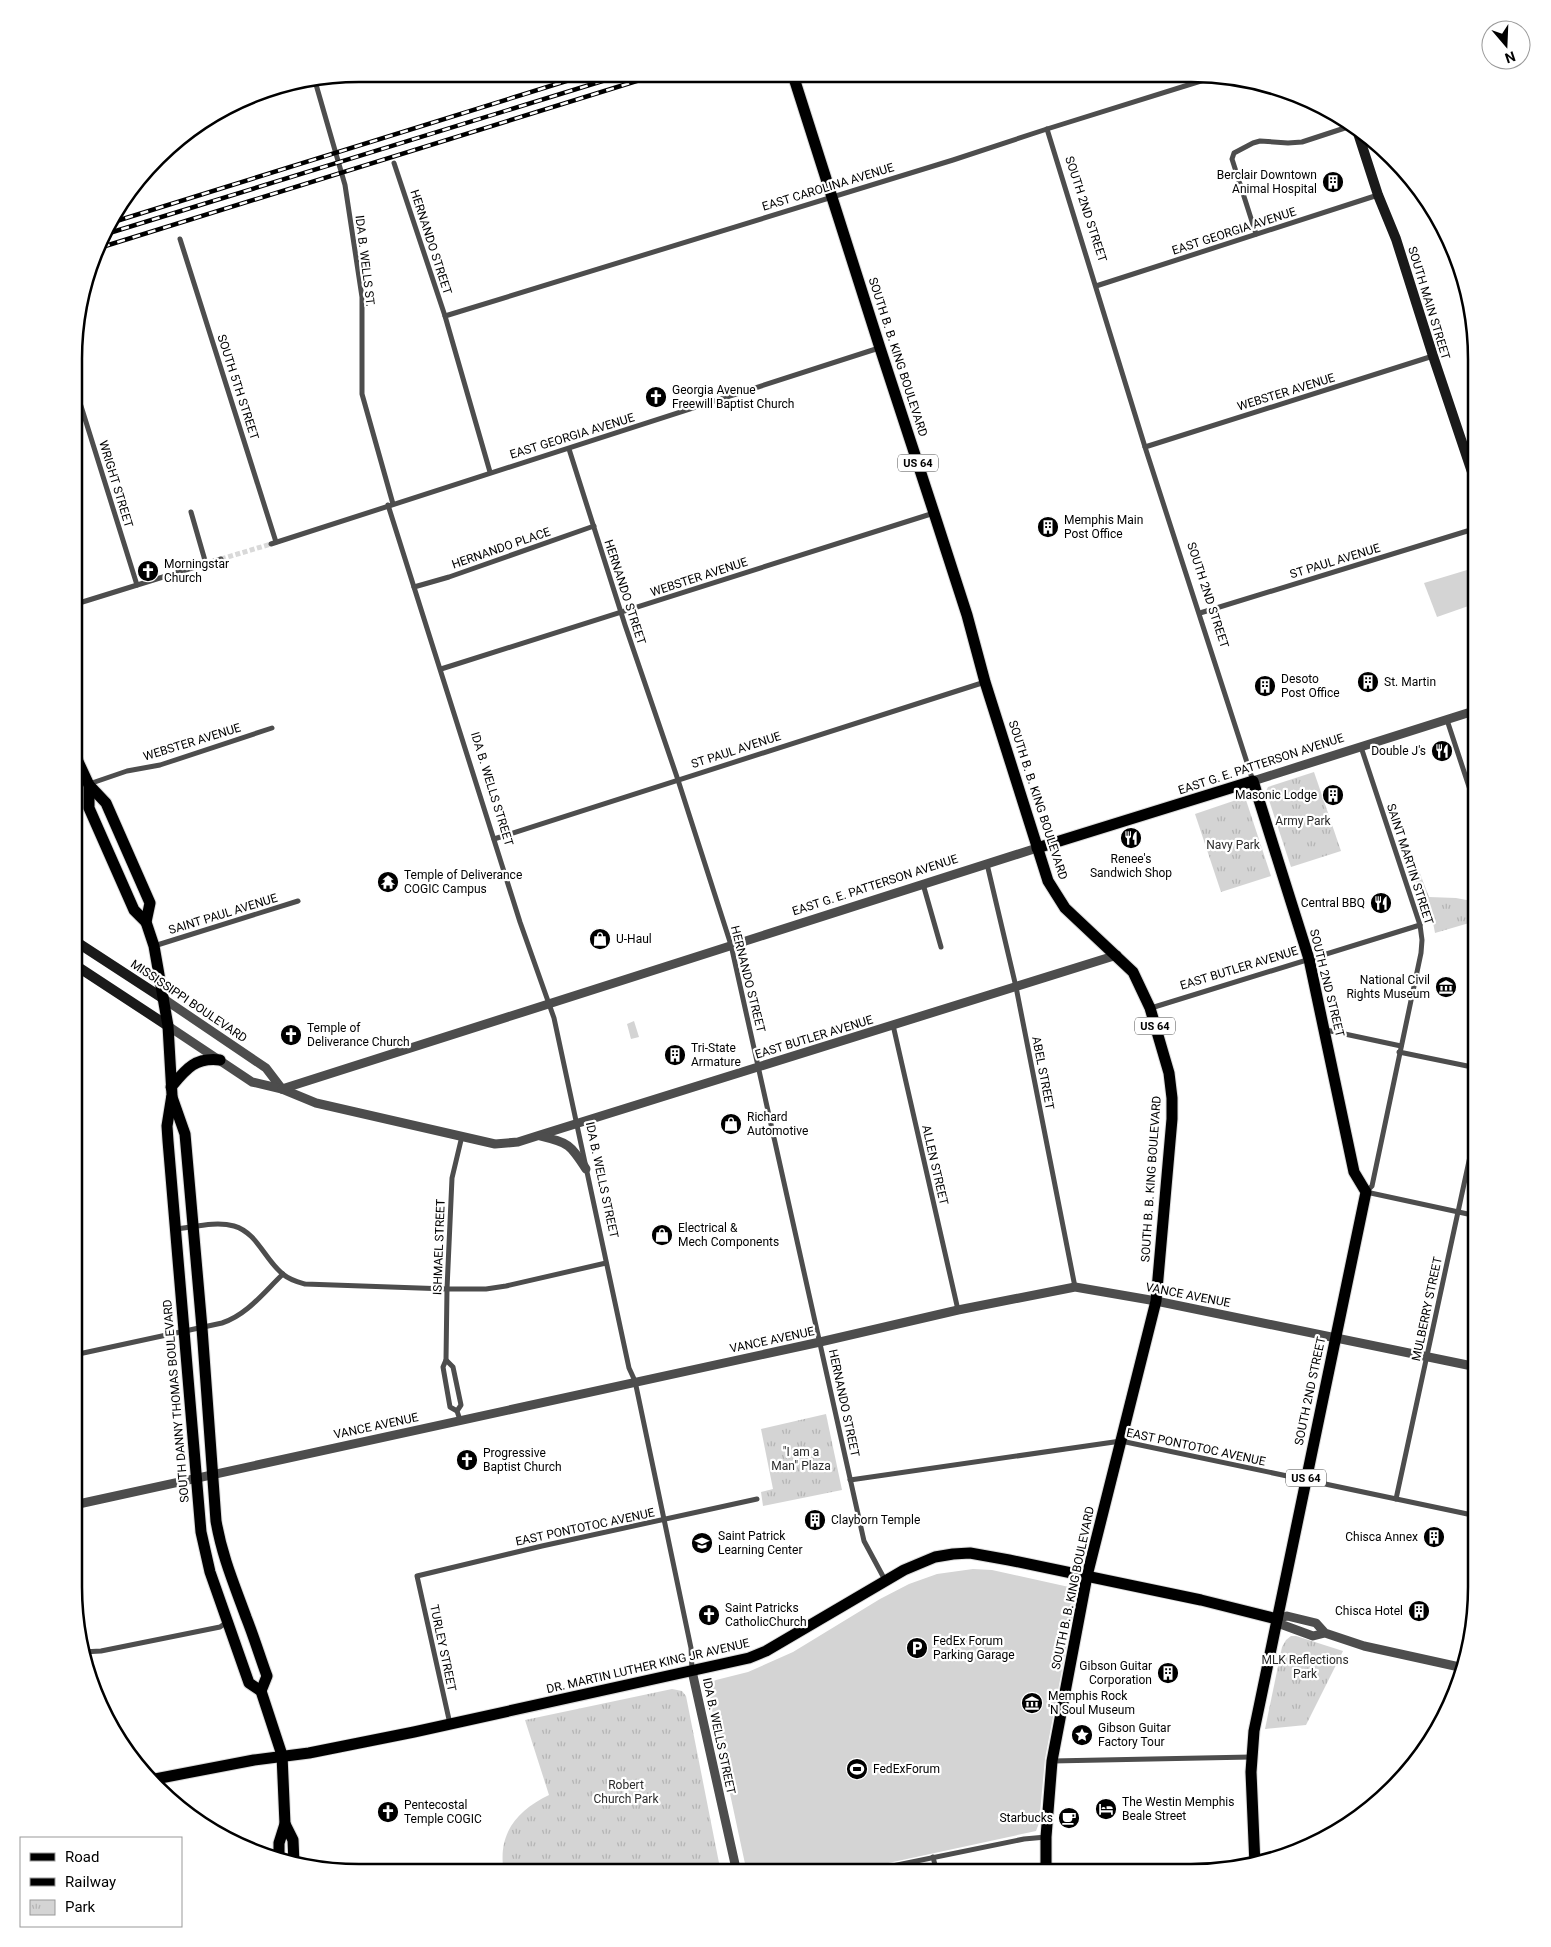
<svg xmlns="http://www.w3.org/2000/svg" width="1551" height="1947" font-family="Roboto,sans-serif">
	<defs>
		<pattern id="park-tufts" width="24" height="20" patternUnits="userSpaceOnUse" patternTransform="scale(1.25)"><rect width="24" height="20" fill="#d4d4d4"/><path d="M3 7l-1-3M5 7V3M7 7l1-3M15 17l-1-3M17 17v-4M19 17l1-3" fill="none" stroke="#b4b4b4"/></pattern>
	</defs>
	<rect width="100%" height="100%" fill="#fff"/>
	<!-- grass -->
	<g fill="#d4d4d4">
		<path d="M1477 567V603L1437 617 1424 583Z"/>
		<path d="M634 1021 639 1037 631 1039 627 1024Z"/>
		<path d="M973 1569 992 1570 1069 1587 1076 1596 1045 1759 1039 1823 1036 1831 842 1873H747L708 1691V1684L716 1680 748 1672 793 1652 880 1599 909 1584 937 1574Z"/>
	</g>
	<!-- park -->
	<g fill="url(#park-tufts)">
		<path d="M1314 772 1341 851 1291 867 1266 791 1268 787Z"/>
		<path d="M1245 797 1271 876 1221 892 1195 814Z"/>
		<path d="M1416 863 1429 897 1456 898 1477 902V934L1476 921 1435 933 1431 912 1415 887 1409 868Z"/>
		<path d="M826 1414 842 1490 763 1506 761 1492 773 1489 761 1429Z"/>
		<path d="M1291 1636H1296L1343 1651 1306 1725 1265 1729 1282 1647 1286 1640Z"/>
		<path d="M672 1689 682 1691 686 1696 721 1873H504C497 1834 516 1811 549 1795L525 1720Z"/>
	</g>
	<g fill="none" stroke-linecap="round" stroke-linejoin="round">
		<!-- minor-tunnel -->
		<path stroke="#d9d9d9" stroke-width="5" stroke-dasharray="5 2.5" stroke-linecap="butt" d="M221 559 271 544"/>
		<!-- primary casing -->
		<g stroke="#dbdbdb" stroke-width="13">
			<g id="primary">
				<path d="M793 75 880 348 934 513 967 615 985 682 1048 881 1065 908 1133 972 1150 1008 1169 1073 1172 1098V1119L1156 1301 1087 1576 1052 1761 1046 1837V1873"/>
				<path d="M75 755 89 785 106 803 150 903 146 922 154 946 168 1026 172 1095 167 1126 168 1141 201 1532 210 1572 249 1683 261 1691 282 1755 285 1824 279 1843V1860"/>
				<path d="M89 785V808L134 910 146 922"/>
				<path d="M1037 848 1253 781 1309 959 1354 1172 1366 1192 1254 1731 1251 1772 1255 1865"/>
				<path d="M171 1087C186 1069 195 1057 220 1060"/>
				<path d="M172 1097 185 1134 202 1328 216 1521C222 1556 234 1584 246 1617 254 1637 260 1657 267 1676L261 1691"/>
				<path d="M150 1780 254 1760 309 1753 414 1732 749 1658 766 1651 904 1570 935 1557 953 1554 970 1553 1009 1560 1201 1600 1277 1619"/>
				<path d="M285 1824 293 1840 294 1863"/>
			</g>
		</g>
		<!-- minor -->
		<g stroke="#4d4d4d" stroke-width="5">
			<path d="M315 81 345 185 362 297V394L393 504"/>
			<path d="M1047 129 1145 447 1253 781"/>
			<path d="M394 163 445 316 490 472"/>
			<path d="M1256 234 1232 159 1234 153 1253 143 1260 141 1288 143 1302 142 1354 125"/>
			<path d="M180 239 276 542"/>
			<path d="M1096 286 1378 195"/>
			<path d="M445 316 953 160 1047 129 1217 76"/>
			<path d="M76 390 137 585"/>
			<path d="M1145 447 1433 356"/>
			<path d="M569 449 625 625 678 780 731 945 864 1541 885 1580"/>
			<path d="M388 505 520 922 554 1018 629 1368 635 1381 691 1648 692 1670"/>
			<path d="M191 512 206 564"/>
			<path d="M271 544 879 348"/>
			<path d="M414 587 449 577 594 526"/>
			<path d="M76 604 221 559"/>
			<path d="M1200 613 1477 528"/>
			<path d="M441 669 934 513"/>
			<path d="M1447 720 1477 811"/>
			<path d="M1361 747 1420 925 1422 940 1421 953 1372 1186 1366 1192"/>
			<path d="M89 784 127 771 160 765 272 728"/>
			<path d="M494 839 985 682"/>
			<path d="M987 864 1016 987 1075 1287"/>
			<path d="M923 884 941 947"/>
			<path d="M154 946 298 901"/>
			<path d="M1151 1008 1420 925"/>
			<path d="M893 1025 958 1310"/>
			<path d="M1326 1030 1401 1046"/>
			<path d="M1399 1052 1477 1068"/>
			<path d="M1366 1192 1477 1216"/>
			<path d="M176 1229C194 1227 216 1221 234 1226 258 1233 265 1261 284 1275 290 1280 298 1282 305 1284L447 1289H486L506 1286 606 1263"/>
			<path d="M74 1355 222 1323C247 1315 264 1292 283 1274"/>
			<path d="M446 1360 453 1367 461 1405 457 1411"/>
			<path d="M460 1420 457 1411 450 1407 443 1367 446 1360 447 1289 452 1178 462 1136"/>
			<path d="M850 1480 1121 1441 1477 1516"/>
			<path d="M1396 1499 1477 1124"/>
			<path d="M82 1652 101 1651 220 1627 227 1622"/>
			<path d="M450 1724 417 1576 542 1546 757 1499"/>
			<path d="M1052 1761 1251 1757"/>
			<path d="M933 1857 937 1873"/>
			<path d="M858 1873 1024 1839 1046 1837"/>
		</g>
		<!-- tertiary -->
		<g stroke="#4d4d4d" stroke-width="9">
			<path d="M1253 781 1477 710"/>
			<path d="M164 999 266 1068 282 1089"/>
			<path d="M168 1026 252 1082 282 1089 316 1103 495 1144 518 1142 540 1135 1117 955"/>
			<path d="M282 1089 1037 848"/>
			<path d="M540 1136C569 1143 570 1144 586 1169"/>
			<path d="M74 1505 820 1342 958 1310 1075 1287 1156 1301 1477 1367"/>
			<path d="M1325 1633 1313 1636 1283 1625 1277 1619 1287 1616 1316 1623 1325 1633 1364 1646 1464 1668"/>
			<path d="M692 1671 737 1873"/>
		</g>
		<!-- secondary -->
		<g stroke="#1a1a1a" stroke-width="10">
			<path d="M1356 127 1378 195 1396 239 1433 356 1477 487"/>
			<path d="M75 941 164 999"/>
			<path d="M75 965 168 1026"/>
			<path d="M1461 1682 1477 1605"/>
		</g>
		<!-- primary -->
		<use href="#primary" stroke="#000" stroke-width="11"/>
		<!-- tram -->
		<path stroke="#000" stroke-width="1" d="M1452 1700 1477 1582"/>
		<!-- rail casing -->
		<g stroke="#000" stroke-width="4.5">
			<g id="rail">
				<path d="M110 223 589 74"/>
				<path d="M106 234 622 75"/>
				<path d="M102 247 656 75"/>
			</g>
		</g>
		<!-- rail -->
		<use href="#rail" stroke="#fff" stroke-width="2.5" stroke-dasharray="8" stroke-linecap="butt"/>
	</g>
	<!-- icons -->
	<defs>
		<g id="building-disc" transform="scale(1.125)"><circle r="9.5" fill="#000" stroke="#fff"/><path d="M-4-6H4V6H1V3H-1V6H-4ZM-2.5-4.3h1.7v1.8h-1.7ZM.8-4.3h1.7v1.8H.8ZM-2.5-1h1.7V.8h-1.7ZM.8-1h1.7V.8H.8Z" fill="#fff"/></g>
		<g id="church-disc" transform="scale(1.125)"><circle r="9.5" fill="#000" stroke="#fff"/><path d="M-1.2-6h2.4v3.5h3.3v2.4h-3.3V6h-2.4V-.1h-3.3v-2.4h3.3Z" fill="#fff"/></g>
		<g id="restaurant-disc" transform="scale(1.125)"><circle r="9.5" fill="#000" stroke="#fff"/><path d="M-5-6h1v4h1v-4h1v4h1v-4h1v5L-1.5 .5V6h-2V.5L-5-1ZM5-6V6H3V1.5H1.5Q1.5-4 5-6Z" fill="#fff"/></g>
		<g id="temple-disc" transform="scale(1.125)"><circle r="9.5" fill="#000" stroke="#fff"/><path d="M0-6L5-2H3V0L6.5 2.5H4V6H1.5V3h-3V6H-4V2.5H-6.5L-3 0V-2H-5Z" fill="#fff"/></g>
		<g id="shop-disc" transform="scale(1.125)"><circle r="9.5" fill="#000" stroke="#fff"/><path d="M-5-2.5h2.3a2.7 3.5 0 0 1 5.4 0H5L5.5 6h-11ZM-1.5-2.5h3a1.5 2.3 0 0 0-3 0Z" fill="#fff"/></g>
		<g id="museum-disc" transform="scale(1.125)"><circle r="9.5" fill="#000" stroke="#fff"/><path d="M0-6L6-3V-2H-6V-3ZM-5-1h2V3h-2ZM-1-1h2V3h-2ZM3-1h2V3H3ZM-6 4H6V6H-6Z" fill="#fff"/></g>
		<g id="school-disc" transform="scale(1.125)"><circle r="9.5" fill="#000" stroke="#fff"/><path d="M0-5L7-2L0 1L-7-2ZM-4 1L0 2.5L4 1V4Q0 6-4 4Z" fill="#fff"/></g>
		<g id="parking-disc" transform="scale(1.125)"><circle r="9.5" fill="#000" stroke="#fff"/><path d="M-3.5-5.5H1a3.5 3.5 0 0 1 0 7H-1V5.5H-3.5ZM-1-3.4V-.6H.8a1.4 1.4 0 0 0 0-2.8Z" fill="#fff"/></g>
		<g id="sight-disc" transform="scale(1.125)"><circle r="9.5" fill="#000" stroke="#fff"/><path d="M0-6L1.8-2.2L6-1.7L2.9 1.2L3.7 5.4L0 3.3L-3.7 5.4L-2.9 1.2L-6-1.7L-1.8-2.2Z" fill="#fff"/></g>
		<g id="stadium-disc" transform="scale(1.125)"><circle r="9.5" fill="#000" stroke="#fff"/><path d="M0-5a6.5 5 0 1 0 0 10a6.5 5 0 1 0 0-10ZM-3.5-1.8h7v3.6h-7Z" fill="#fff"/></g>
		<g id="hotel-disc" transform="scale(1.125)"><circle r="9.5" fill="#000" stroke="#fff"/><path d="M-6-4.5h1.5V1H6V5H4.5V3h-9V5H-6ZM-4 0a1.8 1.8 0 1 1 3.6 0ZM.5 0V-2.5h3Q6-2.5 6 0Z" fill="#fff"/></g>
		<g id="cafe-disc" transform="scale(1.125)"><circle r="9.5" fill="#000" stroke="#fff"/><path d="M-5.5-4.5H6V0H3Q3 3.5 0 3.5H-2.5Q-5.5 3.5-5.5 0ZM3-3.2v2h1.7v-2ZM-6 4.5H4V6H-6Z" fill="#fff"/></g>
	</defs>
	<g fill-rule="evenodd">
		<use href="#building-disc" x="1333" y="182"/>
		<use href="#church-disc" x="656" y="397"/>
		<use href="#building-disc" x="1048" y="527"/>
		<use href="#church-disc" x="148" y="571"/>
		<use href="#building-disc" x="1368" y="682"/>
		<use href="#building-disc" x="1265" y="686"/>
		<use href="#restaurant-disc" x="1442" y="751"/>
		<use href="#building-disc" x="1333" y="795"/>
		<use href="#restaurant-disc" x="1131" y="838"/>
		<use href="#temple-disc" x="388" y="882"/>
		<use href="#restaurant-disc" x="1381" y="903"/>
		<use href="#shop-disc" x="600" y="939"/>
		<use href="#museum-disc" x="1446" y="987"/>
		<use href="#church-disc" x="291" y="1035"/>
		<use href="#building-disc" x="675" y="1055"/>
		<use href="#shop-disc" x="731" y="1124"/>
		<use href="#shop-disc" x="662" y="1235"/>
		<use href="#church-disc" x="467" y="1460"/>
		<use href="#building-disc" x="815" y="1520"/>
		<use href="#building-disc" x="1434" y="1537"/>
		<use href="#school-disc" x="702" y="1543"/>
		<use href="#building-disc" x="1419" y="1611"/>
		<use href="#church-disc" x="709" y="1615"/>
		<use href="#parking-disc" x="917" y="1648"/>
		<use href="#building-disc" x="1168" y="1673"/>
		<use href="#museum-disc" x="1032" y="1703"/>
		<use href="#sight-disc" x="1082" y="1735"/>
		<use href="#stadium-disc" x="857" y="1769"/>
		<use href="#hotel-disc" x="1106" y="1809"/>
		<use href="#church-disc" x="388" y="1812"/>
		<use href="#cafe-disc" x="1069" y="1818"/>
	</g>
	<g text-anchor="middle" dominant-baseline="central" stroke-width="4.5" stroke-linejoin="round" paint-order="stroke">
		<!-- shield labels -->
		<g fill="#fff" stroke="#4c4c4c" stroke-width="1">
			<rect x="898" y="454.5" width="40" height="17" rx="4"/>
			<rect x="1135" y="1017.5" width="40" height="17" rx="4"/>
			<rect x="1286" y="1469.5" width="40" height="17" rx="4"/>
		</g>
		<g font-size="11" font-weight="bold" fill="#000">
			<text x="918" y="463">US 64</text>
			<text x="1155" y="1026">US 64</text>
			<text x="1306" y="1478">US 64</text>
		</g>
		<!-- poi labels -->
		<g font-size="12" fill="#000" stroke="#fff" text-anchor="start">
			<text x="1317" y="175" text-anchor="end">Berclair Downtown<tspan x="1317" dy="14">Animal Hospital</tspan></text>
			<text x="672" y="390">Georgia Avenue<tspan x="672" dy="14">Freewill Baptist Church</tspan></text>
			<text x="1064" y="520">Memphis Main<tspan x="1064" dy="14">Post Office</tspan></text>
			<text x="164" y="564">Morningstar<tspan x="164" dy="14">Church</tspan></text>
			<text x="1281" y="679">Desoto<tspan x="1281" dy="14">Post Office</tspan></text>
			<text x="1384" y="682">St. Martin</text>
			<text x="1426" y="751" text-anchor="end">Double J's</text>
			<text x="1317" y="795" text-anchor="end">Masonic Lodge</text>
			<text x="1131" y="859" text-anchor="middle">Renee's<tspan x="1131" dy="14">Sandwich Shop</tspan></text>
			<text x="404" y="875">Temple of Deliverance<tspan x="404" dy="14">COGIC Campus</tspan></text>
			<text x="1365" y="903" text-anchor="end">Central BBQ</text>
			<text x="616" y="939">U-Haul</text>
			<text x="1430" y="980" text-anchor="end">National Civil<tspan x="1430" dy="14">Rights Museum</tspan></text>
			<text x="307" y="1028">Temple of<tspan x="307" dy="14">Deliverance Church</tspan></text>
			<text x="691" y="1048">Tri-State<tspan x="691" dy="14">Armature</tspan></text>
			<text x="747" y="1117">Richard<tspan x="747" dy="14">Automotive</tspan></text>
			<text x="678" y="1228">Electrical &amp;<tspan x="678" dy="14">Mech Components</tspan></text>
			<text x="483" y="1453">Progressive<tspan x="483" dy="14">Baptist Church</tspan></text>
			<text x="831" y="1520">Clayborn Temple</text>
			<text x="718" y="1536">Saint Patrick<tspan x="718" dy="14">Learning Center</tspan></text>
			<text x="1418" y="1537" text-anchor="end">Chisca Annex</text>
			<text x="725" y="1608">Saint Patricks<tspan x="725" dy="14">CatholicChurch</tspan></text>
			<text x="1403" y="1611" text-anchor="end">Chisca Hotel</text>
			<text x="933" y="1641">FedEx Forum<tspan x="933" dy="14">Parking Garage</tspan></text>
			<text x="1152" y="1666" text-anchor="end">Gibson Guitar<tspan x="1152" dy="14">Corporation</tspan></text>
			<text x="1048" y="1696">Memphis Rock<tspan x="1048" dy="14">'N Soul Museum</tspan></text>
			<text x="1098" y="1728">Gibson Guitar<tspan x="1098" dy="14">Factory Tour</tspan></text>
			<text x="873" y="1769">FedExForum</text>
			<text x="1122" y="1802">The Westin Memphis<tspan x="1122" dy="14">Beale Street</tspan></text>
			<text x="404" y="1805">Pentecostal<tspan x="404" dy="14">Temple COGIC</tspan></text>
			<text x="1053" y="1818" text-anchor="end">Starbucks</text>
		</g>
		<!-- street labels -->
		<g font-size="12" fill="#000" stroke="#fff">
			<text transform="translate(828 187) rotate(-17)">EAST CAROLINA AVENUE</text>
			<text transform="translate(1086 209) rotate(72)">SOUTH 2ND STREET</text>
			<text transform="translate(1234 231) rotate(-18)">EAST GEORGIA AVENUE</text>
			<text transform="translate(431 242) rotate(72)">HERNANDO STREET</text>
			<text transform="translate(365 261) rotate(83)">IDA B. WELLS ST.</text>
			<text transform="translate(1429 303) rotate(73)">SOUTH MAIN STREET</text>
			<text transform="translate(898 357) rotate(72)">SOUTH B. B. KING BOULEVARD</text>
			<text transform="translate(238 387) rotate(72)">SOUTH 5TH STREET</text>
			<text transform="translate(1286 392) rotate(-17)">WEBSTER AVENUE</text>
			<text transform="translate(572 436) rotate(-17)">EAST GEORGIA AVENUE</text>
			<text transform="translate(116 484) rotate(73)">WRIGHT STREET</text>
			<text transform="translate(501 548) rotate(-19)">HERNANDO PLACE</text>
			<text transform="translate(1335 561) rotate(-17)">ST PAUL AVENUE</text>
			<text transform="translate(699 577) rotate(-18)">WEBSTER AVENUE</text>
			<text transform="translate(625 592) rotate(72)">HERNANDO STREET</text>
			<text transform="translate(1208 595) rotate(72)">SOUTH 2ND STREET</text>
			<text transform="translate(192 742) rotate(-17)">WEBSTER AVENUE</text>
			<text transform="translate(736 750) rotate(-18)">ST PAUL AVENUE</text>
			<text transform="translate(1261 764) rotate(-18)">EAST G. E. PATTERSON AVENUE</text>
			<text transform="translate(492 789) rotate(73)">IDA B. WELLS STREET</text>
			<text transform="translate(1038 800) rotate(72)">SOUTH B. B. KING BOULEVARD</text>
			<text transform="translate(1410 864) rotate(72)">SAINT MARTIN STREET</text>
			<text transform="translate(875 885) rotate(-18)">EAST G. E. PATTERSON AVENUE</text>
			<text transform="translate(223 914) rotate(-17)">SAINT PAUL AVENUE</text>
			<text transform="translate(1239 968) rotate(-17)">EAST BUTLER AVENUE</text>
			<text transform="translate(748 979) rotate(76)">HERNANDO STREET</text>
			<text transform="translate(1327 983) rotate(76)">SOUTH 2ND STREET</text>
			<text transform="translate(189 1001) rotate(34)">MISSISSIPPI BOULEVARD</text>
			<text transform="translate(814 1037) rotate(-17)">EAST BUTLER AVENUE</text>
			<text transform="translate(1043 1073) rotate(79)">ABEL STREET</text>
			<text transform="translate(935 1165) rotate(77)">ALLEN STREET</text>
			<text transform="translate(1151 1179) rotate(-86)">SOUTH B. B. KING BOULEVARD</text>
			<text transform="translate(602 1180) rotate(78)">IDA B. WELLS STREET</text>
			<text transform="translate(439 1247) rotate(-88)">ISHMAEL STREET</text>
			<text transform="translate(1188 1295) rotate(11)">VANCE AVENUE</text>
			<text transform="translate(1427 1309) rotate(-78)">MULBERRY STREET</text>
			<text transform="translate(772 1340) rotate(-12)">VANCE AVENUE</text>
			<text transform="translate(1310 1391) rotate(-78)">SOUTH 2ND STREET</text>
			<text transform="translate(176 1401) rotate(-95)">SOUTH DANNY THOMAS BOULEVARD</text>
			<text transform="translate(844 1403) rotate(78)">HERNANDO STREET</text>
			<text transform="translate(376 1426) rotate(-12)">VANCE AVENUE</text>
			<text transform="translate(1196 1447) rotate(12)">EAST PONTOTOC AVENUE</text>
			<text transform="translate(585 1527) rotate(-12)">EAST PONTOTOC AVENUE</text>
			<text transform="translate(1073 1588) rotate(-78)">SOUTH B. B. KING BOULEVARD</text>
			<text transform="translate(443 1648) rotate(78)">TURLEY STREET</text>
			<text transform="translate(648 1666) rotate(-13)">DR. MARTIN LUTHER KING JR AVENUE</text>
			<text transform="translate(719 1736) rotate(78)">IDA B. WELLS STREET</text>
		</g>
		<!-- park labels -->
		<g font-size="12" fill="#2b2b2b" stroke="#fff">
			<text x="1303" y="821">Army Park</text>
			<text x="1233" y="845">Navy Park</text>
			<text x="801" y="1452">"I am a<tspan x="801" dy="14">Man" Plaza</tspan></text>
			<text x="1305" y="1660">MLK Reflections<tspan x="1305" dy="14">Park</tspan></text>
			<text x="626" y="1785">Robert<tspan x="626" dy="14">Church Park</tspan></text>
		</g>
	</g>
	<!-- crop -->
	<path d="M0 0H1551V1947H0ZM359 82H1191A277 277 0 0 1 1468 359V1587A277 277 0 0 1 1191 1864H359A277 277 0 0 1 82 1587V359A277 277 0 0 1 359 82Z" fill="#fff" fill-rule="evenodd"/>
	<path fill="none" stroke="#000" stroke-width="2.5" d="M359 82H1191A277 277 0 0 1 1468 359V1587A277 277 0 0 1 1191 1864H359A277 277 0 0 1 82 1587V359A277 277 0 0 1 359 82Z"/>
	<!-- legend -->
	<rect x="20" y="1837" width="162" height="90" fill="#ffffff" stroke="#999999"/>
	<rect x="30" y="1853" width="25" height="8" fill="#000000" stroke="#999999"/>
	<text x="65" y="1862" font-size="15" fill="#000000">Road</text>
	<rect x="30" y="1878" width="25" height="8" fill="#000000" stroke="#999999"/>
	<text x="65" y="1887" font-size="15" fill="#000000">Railway</text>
	<rect x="30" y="1900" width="25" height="15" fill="url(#park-tufts)" stroke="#999999"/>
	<text x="65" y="1912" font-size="15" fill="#000000">Park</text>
	<!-- north arrow -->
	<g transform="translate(1506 45) rotate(161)"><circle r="24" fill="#ffffff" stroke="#999999"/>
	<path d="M0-4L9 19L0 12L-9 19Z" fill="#000000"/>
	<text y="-8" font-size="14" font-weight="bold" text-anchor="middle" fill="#000000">N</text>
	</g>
</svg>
